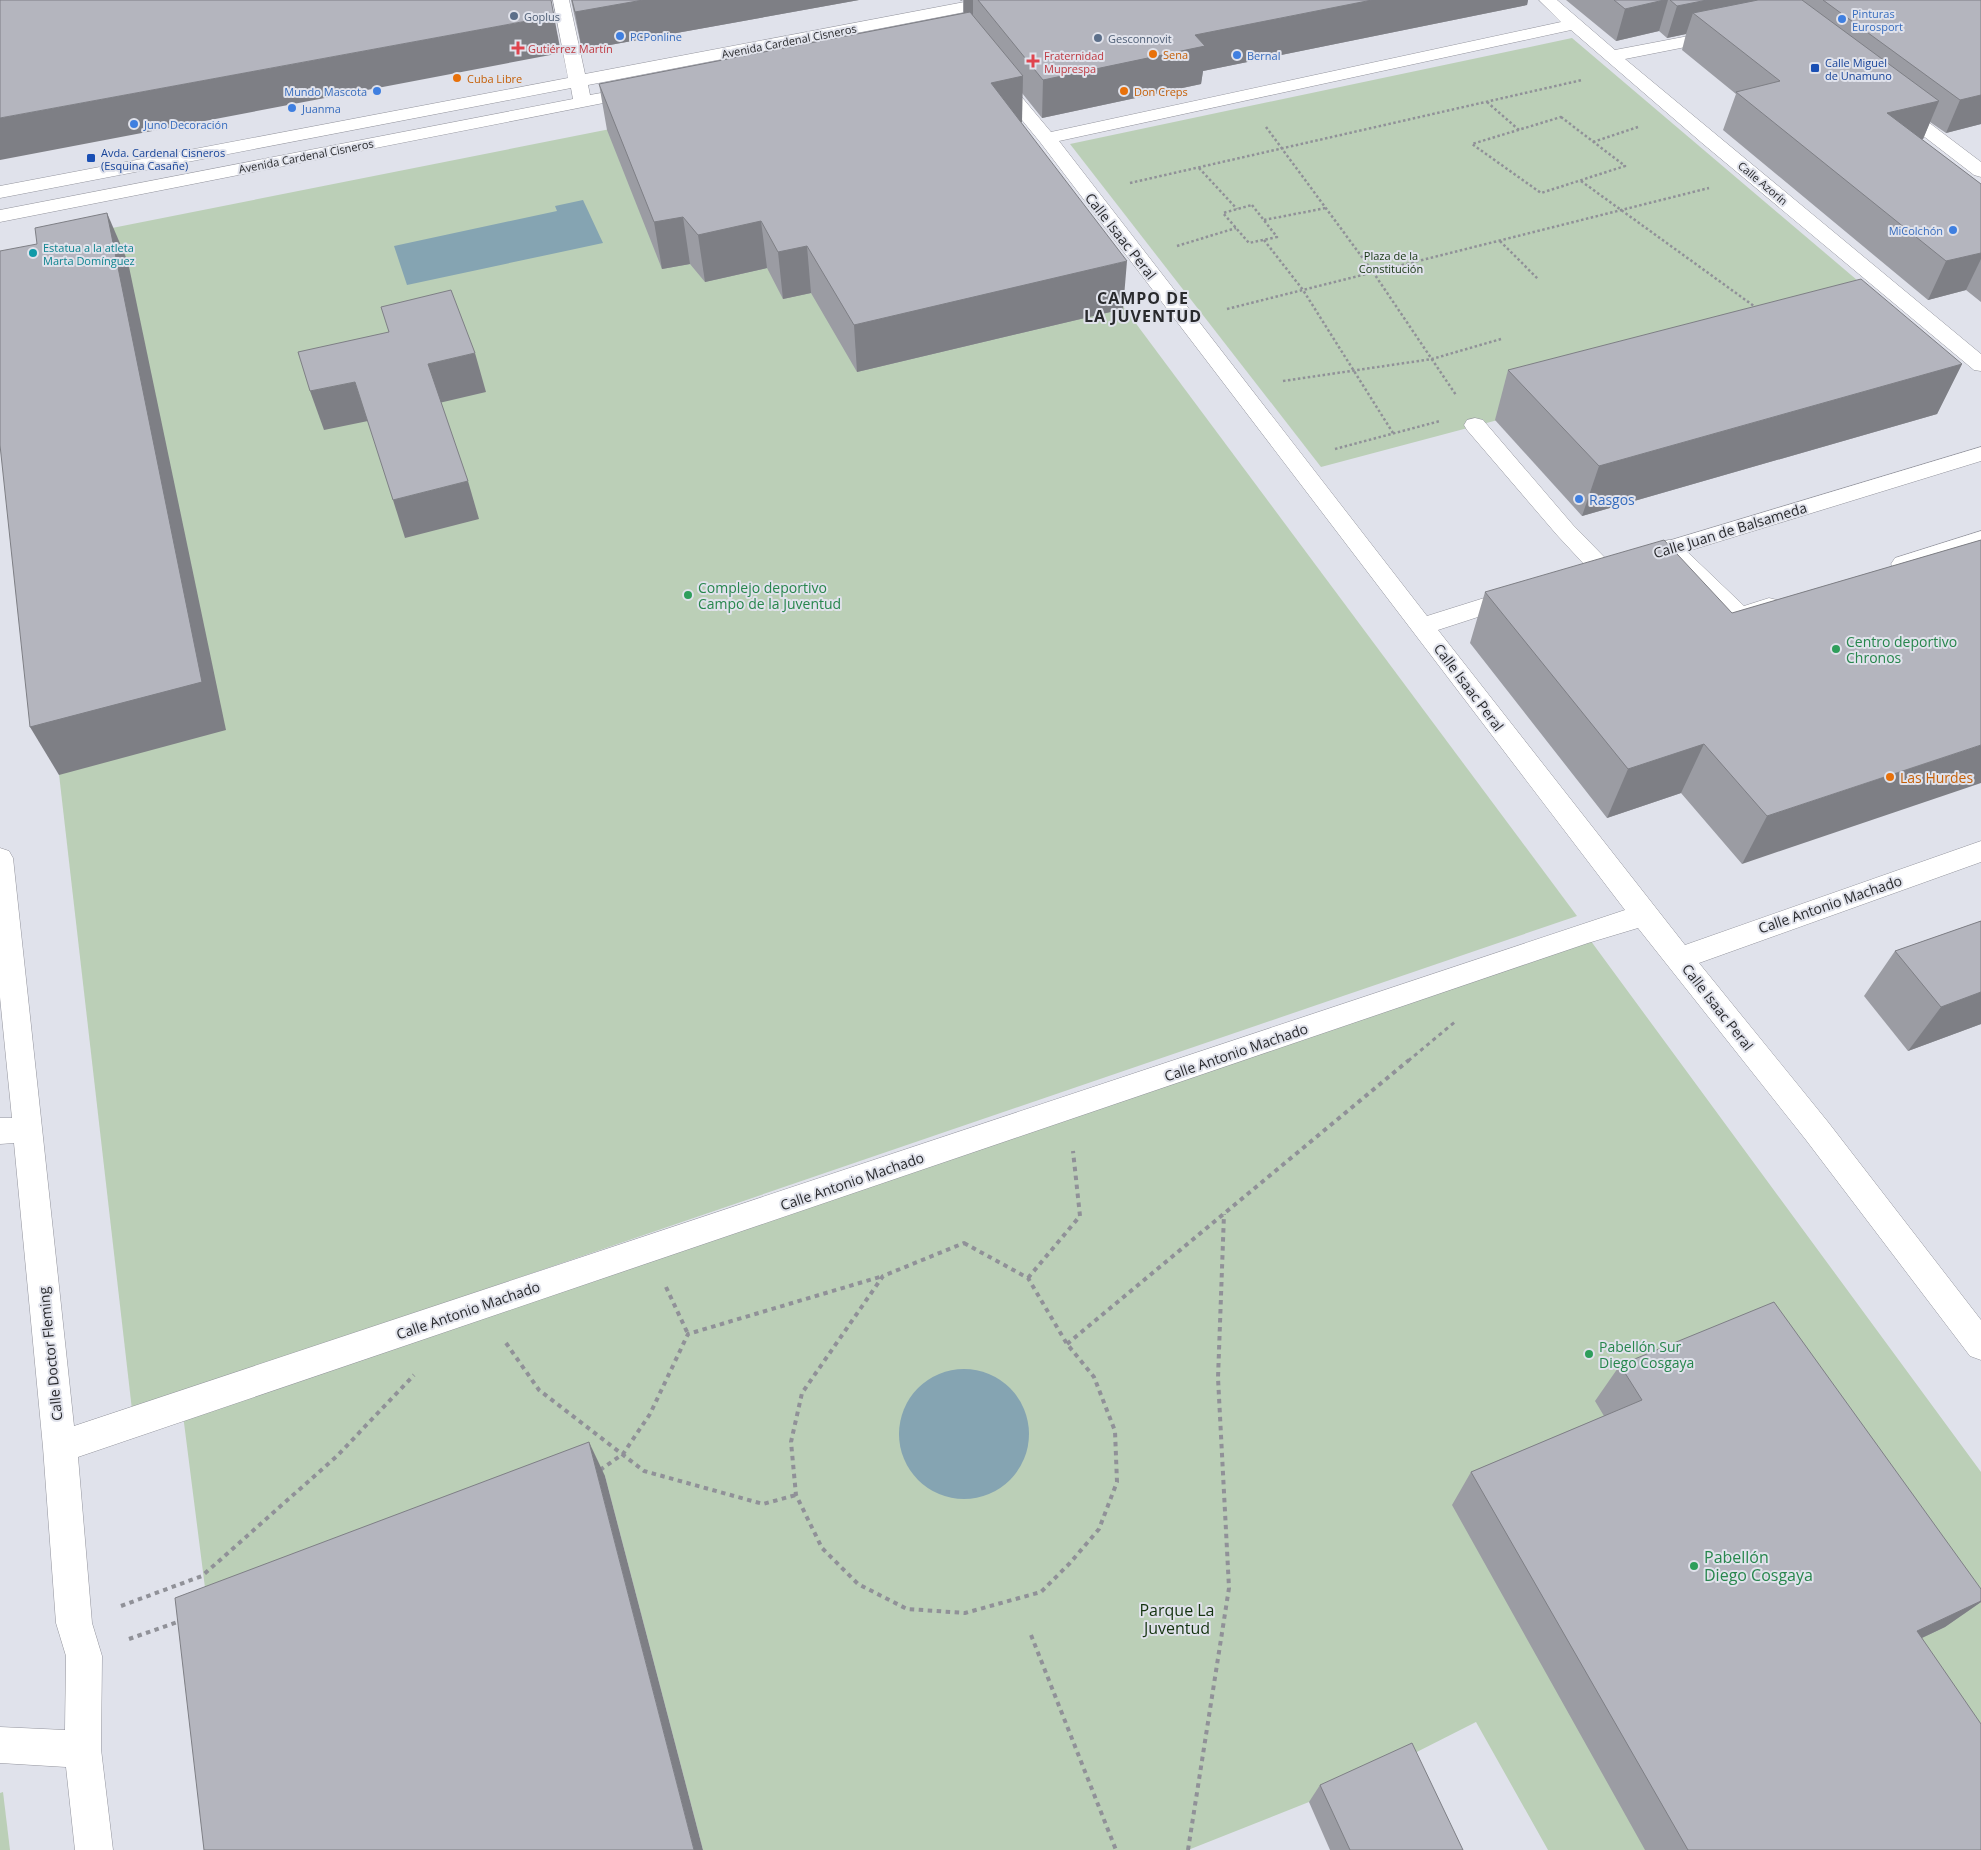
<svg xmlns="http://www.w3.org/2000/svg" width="1981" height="1850" font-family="'Open Sans',sans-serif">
	<rect width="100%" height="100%" fill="#e0e2eb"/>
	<!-- green -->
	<g fill="#bbcfb7">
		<path d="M1572 38 1897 314 1321 467 1070 144Z"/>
		<path d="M942 63 1577 916 132 1410 5 304 97 231Z"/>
		<path d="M1585 933 1981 1472V1850H1548L1476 1722 1397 1762 1309 1802 1188 1850H703L605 1476 210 1627 182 1407Z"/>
		<path d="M3 1792 10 1850H0V1793Z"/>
	</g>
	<!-- water -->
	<g fill="#85a4b2">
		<path d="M583 200 603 243 407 285 394 246 557 211 555 206Z"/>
		<circle cx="964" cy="1434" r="65"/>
	</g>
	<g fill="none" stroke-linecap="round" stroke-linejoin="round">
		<!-- lane casing -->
		<g stroke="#93949d" stroke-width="1">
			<g id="lane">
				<path d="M1475 418 1483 420 1573 525 1611 564 1615 570 1611 576 1603 578 1595 576 1557 535 1467 430 1464 425 1467 420Z"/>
				<path d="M1981 531V547L1903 572 1895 570 1891 564 1895 558Z"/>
				<path d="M1669 540 1677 542 1744 606 1769 598 1777 600 1781 606 1777 612 1740 624 1732 622 1661 554 1657 548 1661 542Z"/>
			</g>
		</g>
		<!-- street casing -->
		<g stroke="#93949d" stroke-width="1">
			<g id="street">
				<path d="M553 0H569L585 74 975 0H1009L1007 4 1001 5 588 85 590 95 639 86 645 87 648 91 645 95 639 96 0 222V210L573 99 571 88 0 198V186L568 78Z"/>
				<path d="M1539 0H1557L1615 50 1720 30 1726 31 1729 35 1726 39 1625 59 1981 354V371L1974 370 1702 143 1571 30 1059 141 1427 616 1516 588 1524 590 1528 596 1524 602 1438 630 1685 945 1981 841V862L1699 963 1828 1122 1981 1320V1360L1970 1356 1806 1140 1638 928 1588 943 78 1457 92 1623 102 1656 101 1749 113 1850H75L66 1767 0 1763V1727L65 1730 66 1656 56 1623 43 1447 14 1143 0 1144V1118H12L0 997V848L9 851 13 858 74 1426 1625 910 1040 142 990 81 993 77 999 76 1005 77 1051 132 1561 22Z"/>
				<path d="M1897 102 1903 103 1981 162V177L1974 175 1891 111 1888 107 1891 103Z"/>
				<path d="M1981 447V461L1636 567 1628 565 1624 559 1628 553Z"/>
			</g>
		</g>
		<!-- path-far2 -->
		<g stroke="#909198" stroke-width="2.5" stroke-dasharray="2.5 2.5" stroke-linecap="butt">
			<path d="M1487 102 1519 130"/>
			<path d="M1561 117 1625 166 1541 193 1472 144Z"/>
			<path d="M1266 127 1373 272 1456 395"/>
			<path d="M1593 142 1638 127"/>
			<path d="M1199 168 1237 209"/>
			<path d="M1581 181 1758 309"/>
			<path d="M1130 183 1582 80"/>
			<path d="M1252 205 1277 237 1249 243 1223 213Z"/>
			<path d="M1264 220 1326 208"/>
			<path d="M1264 240 1303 290 1393 433"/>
			<path d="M1500 241 1538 279"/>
			<path d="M1177 246 1236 228"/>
			<path d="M1227 309 1709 188"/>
			<path d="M1283 381 1432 359 1501 339"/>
			<path d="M1335 449 1440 421"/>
		</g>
		<!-- path-far1 -->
		<path stroke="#909198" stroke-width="3" stroke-dasharray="4 4" stroke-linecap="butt" d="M1408 1061 1456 1021"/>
		<!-- path -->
		<g stroke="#909198" stroke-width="4" stroke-dasharray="4.5 4.5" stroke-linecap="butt">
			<path d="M964 1243 1028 1278 1067 1344 1094 1377 1115 1431 1117 1482 1099 1529 1070 1563 1041 1592 965 1613 907 1609 858 1584 822 1548 796 1495 791 1442 802 1393 883 1276Z"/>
			<path d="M1028 1278 1080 1216 1073 1151"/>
			<path d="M666 1287 688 1334"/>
			<path d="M506 1343 539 1390 644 1471 763 1504 796 1495"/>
			<path d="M1067 1344 1409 1060"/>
			<path d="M600 1470 623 1454 650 1414 688 1334 883 1276"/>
			<path d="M121 1606 202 1576 337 1456 414 1375"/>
			<path d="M1031 1635 1116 1850"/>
			<path d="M129 1639 180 1621"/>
			<path d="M1188 1850 1229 1588 1218 1378 1224 1214"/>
		</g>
		<!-- lane -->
		<use href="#lane" fill="#fff" fill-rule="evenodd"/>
		<!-- street -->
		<use href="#street" fill="#fff" fill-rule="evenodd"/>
	</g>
	<!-- wall -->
	<g fill="#9b9ca3">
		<path d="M571 0H859L582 50Z"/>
		<path d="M960 0H1528L1527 5 1203 71 1201 84 1042 118 1022 93V122H1021L1123 309 857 372 811 293 783 299 767 268 705 282 690 264 662 269 607 130 599 84 963 13V0L961 1Z"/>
		<path d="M1566 0H1981V124L1946 133 1930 122 1923 139H1921L1981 184V302L1966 290 1928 300 1723 130 1736 94 1682 50 1686 34 1667 38 1659 31 1616 41Z"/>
		<path d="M1962 364 1937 414 1582 516 1495 420 1508 370Z"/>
		<path d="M1981 540 1742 864 1681 793 1607 818 1470 643 1485 592 1732 613Z"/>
		<path d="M1981 921V1024L1908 1051 1864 996 1895 951Z"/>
		<path d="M1620 1365 1981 1589V1602L1945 1627 1922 1638 1981 1850H1645L1452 1505 1471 1472 1604 1416 1595 1401Z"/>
		<path d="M1320 1785 1463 1850H1330L1309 1802Z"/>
	</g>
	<!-- shaded-wall -->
	<g fill="#7e7f85">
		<path d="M643 0H859L582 50 575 12Z"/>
		<path d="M964 0H973V20L964 21Z"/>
		<path d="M1372 0H1528L1527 5 1203 71 1201 84 1042 118 1043 80 1195 35Z"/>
		<path d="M1664 0H1668L1659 31 1616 41 1625 9Z"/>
		<path d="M1707 0H1771L1693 13 1686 34 1667 38 1677 6Z"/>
		<path d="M554 16 561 53 0 160V118Z"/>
		<path d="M1023 76 1022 122 991 129V83Z"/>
		<path d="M1981 95V124L1946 133 1960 100Z"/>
		<path d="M1939 101 1923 139 1872 151 1887 113Z"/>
		<path d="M107 213 128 262 226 730 59 775 30 727Z"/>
		<path d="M683 217 690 264 662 269 654 222Z"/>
		<path d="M761 221 767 268 705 282 698 235Z"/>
		<path d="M807 246 811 293 783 299 778 252Z"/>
		<path d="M1981 253V259L1966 290 1928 300 1946 261Z"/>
		<path d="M1127 261 1123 309 857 372 854 325Z"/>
		<path d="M475 353 486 392 439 403 428 364Z"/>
		<path d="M1962 364 1937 414 1582 516 1599 466Z"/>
		<path d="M355 382 368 421 324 430 310 391Z"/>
		<path d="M468 481 479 519 405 538 393 500Z"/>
		<path d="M1704 744 1681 793 1607 818 1628 769Z"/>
		<path d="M1981 745V783L1742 864 1767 816Z"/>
		<path d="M1981 992V1024L1908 1051 1941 1007Z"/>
		<path d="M589 1442 605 1476 703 1850H694Z"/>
		<path d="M1981 1601V1602L1945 1627 1877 1659 1917 1631Z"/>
	</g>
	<!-- building -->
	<g fill="#b4b5be" stroke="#7e7f85">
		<path d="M0 0H551L554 16 0 118Z"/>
		<path d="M572 0H643L575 12Z"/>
		<path d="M978 0H1372L1195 35 1205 46 1043 80Z"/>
		<path d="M1614 0H1664L1625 9Z"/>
		<path d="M1670 0H1707L1677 6Z"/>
		<path d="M1758 0H1802L1939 101 1887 113 1981 184V253L1946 261 1736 92 1780 81 1693 13Z"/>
		<path d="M1823 0H1981V95L1960 100Z"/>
		<path d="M970 12 1023 76 991 83 1127 261 854 325 807 246 778 252 761 221 698 235 683 217 654 222 599 84Z"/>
		<path d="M107 213 202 682 30 727 0 445V251L37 244 35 228Z"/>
		<path d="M1861 279 1962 364 1599 466 1508 370Z"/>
		<path d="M451 290 475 353 428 364 468 481 393 500 355 382 310 391 298 352 389 332 381 307Z"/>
		<path d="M1664 540 1732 613 1981 540V745L1767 816 1704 744 1628 769 1485 592Z"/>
		<path d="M1981 921V992L1941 1007 1895 951Z"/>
		<path d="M1774 1302 1981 1589V1601L1917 1631 1981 1724V1850H1688L1471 1472 1642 1400 1620 1365Z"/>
		<path d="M589 1442 694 1850H204L175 1598Z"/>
		<path d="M1412 1743 1463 1850H1350L1320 1785Z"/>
	</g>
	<!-- markers -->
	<g fill="#5c6f8a" stroke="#e0e2eb" stroke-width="2">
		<circle cx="514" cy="16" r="5"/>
		<circle cx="1098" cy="38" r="5"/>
	</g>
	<g fill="#3f7fe0" stroke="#e0e2eb" stroke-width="2">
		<circle cx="1842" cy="19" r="5"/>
		<circle cx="620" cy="36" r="5"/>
		<circle cx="1237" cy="55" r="5"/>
		<circle cx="377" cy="91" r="5"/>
		<circle cx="292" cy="108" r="5"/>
		<circle cx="134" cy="124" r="5"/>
		<circle cx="1953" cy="230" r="5"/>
		<circle cx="1579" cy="499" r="5"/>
	</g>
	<g fill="#e0444e" stroke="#e0e2eb" stroke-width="2">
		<path d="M515.5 40.5h5v5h5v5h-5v5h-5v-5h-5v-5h5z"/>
		<path d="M1030.5 53.5h5v5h5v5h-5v5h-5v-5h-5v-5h5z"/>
	</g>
	<g fill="#e8710a" stroke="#e0e2eb" stroke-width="2">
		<circle cx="1153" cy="54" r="5"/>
		<circle cx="457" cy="78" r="5"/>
		<circle cx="1124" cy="91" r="5"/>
		<circle cx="1890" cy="777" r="5"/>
	</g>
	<g fill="#1a4fb4" stroke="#e0e2eb" stroke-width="2">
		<rect x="1810" y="63" width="10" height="10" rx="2.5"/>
		<rect x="86" y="153" width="10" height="10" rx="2.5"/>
	</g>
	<circle fill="#0f9aa8" stroke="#e0e2eb" stroke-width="2" cx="33" cy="253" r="5"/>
	<g fill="#2e9e5b" stroke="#e0e2eb" stroke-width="2">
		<circle cx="688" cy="595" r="5"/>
		<circle cx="1836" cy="649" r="5"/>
		<circle cx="1589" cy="1354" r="5"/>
		<circle cx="1694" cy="1566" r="5"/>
	</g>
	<g text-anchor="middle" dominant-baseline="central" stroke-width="4" stroke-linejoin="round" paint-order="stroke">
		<!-- far-shop labels -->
		<g font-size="11" fill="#366cbe" stroke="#e0e2eb" text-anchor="start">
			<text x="1852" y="13">Pinturas<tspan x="1852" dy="13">Eurosport</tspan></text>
			<text x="630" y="36">PCPonline</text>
			<text x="1247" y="55">Bernal</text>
			<text x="367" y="91" text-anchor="end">Mundo Mascota</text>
			<text x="302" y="108">Juanma</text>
			<text x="144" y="124">Juno Decoración</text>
			<text x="1943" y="230" text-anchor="end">MiColchón</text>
		</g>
		<!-- far-service labels -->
		<g font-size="11" fill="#4e5e75" stroke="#e0e2eb" text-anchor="start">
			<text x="524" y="16">Goplus</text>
			<text x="1108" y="38">Gesconnovit</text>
		</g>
		<!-- far-street labels -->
		<g font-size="11" fill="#292a2d" stroke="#e0e2eb">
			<text transform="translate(789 41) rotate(-11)">Avenida Cardenal Cisneros</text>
			<text transform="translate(306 156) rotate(-11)">Avenida Cardenal Cisneros</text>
			<text transform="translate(1763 183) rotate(40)">Calle Azorín</text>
		</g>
		<!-- far-health labels -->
		<g font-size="11" fill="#be3a42" stroke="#e0e2eb" text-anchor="start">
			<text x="528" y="48">Gutiérrez Martín</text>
			<text x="1044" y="55">Fraternidad<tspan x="1044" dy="13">Muprespa</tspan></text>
		</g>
		<!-- far-food labels -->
		<g font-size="11" fill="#c56008" stroke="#e0e2eb" text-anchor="start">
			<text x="1163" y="54">Sena</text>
			<text x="467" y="78">Cuba Libre</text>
			<text x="1134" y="91">Don Creps</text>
		</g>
		<!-- far-transit labels -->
		<g font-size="11" fill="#164399" stroke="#e0e2eb" text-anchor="start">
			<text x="1825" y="62">Calle Miguel<tspan x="1825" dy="13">de Unamuno</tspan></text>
			<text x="101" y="152">Avda. Cardenal Cisneros<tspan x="101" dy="13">(Esquina Casañe)</tspan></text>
		</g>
		<!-- far-culture labels -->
		<g font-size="11" fill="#0d838f" stroke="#e0e2eb" text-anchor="start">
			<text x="43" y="247">Estatua a la atleta<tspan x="43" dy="13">Marta Domínguez</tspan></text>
		</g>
		<!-- far-park labels -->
		<g font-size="11" fill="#14330f" stroke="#e0e2eb">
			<text x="1391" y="255">Plaza de la<tspan x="1391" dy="13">Constitución</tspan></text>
		</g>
		<!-- street labels -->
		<g font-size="14" fill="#292a2d" stroke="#e0e2eb">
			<text transform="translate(1121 236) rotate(52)">Calle Isaac Peral</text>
			<text transform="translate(1730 530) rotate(-17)">Calle Juan de Balsameda</text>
			<text transform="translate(1469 687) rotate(53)">Calle Isaac Peral</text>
			<text transform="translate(1830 904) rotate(-19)">Calle Antonio Machado</text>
			<text transform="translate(1718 1007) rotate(52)">Calle Isaac Peral</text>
			<text transform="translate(1236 1052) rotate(-19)">Calle Antonio Machado</text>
			<text transform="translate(852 1181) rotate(-19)">Calle Antonio Machado</text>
			<text transform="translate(468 1310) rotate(-19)">Calle Antonio Machado</text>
			<text transform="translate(50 1354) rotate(-96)">Calle Doctor Fleming</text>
		</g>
		<!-- shop labels -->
		<g font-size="14" fill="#366cbe" stroke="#e0e2eb" text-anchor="start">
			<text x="1589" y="499">Rasgos</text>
		</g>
		<!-- leisure labels -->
		<g font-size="14" fill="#27864d" stroke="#e0e2eb" text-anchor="start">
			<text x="698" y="587">Complejo deportivo<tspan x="698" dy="16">Campo de la Juventud</tspan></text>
			<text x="1846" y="641">Centro deportivo<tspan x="1846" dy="16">Chronos</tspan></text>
			<text x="1599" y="1346">Pabellón Sur<tspan x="1599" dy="16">Diego Cosgaya</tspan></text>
		</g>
		<!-- food labels -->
		<g font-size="14" fill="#c56008" stroke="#e0e2eb" text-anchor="start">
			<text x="1900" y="777">Las Hurdes</text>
		</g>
		<!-- far-district labels -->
		<g font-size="16" font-weight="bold" letter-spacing="1" fill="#292a2d" stroke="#e0e2eb">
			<text x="1143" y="298">CAMPO DE<tspan x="1143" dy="18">LA JUVENTUD</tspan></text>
		</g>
		<!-- near-leisure labels -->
		<g font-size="16" fill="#27864d" stroke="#e0e2eb" text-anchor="start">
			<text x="1704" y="1557">Pabellón<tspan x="1704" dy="18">Diego Cosgaya</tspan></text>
		</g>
		<!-- near-park labels -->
		<g font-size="16" fill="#14330f" stroke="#e0e2eb">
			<text x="1177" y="1610">Parque La<tspan x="1177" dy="18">Juventud</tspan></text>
		</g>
	</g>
</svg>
